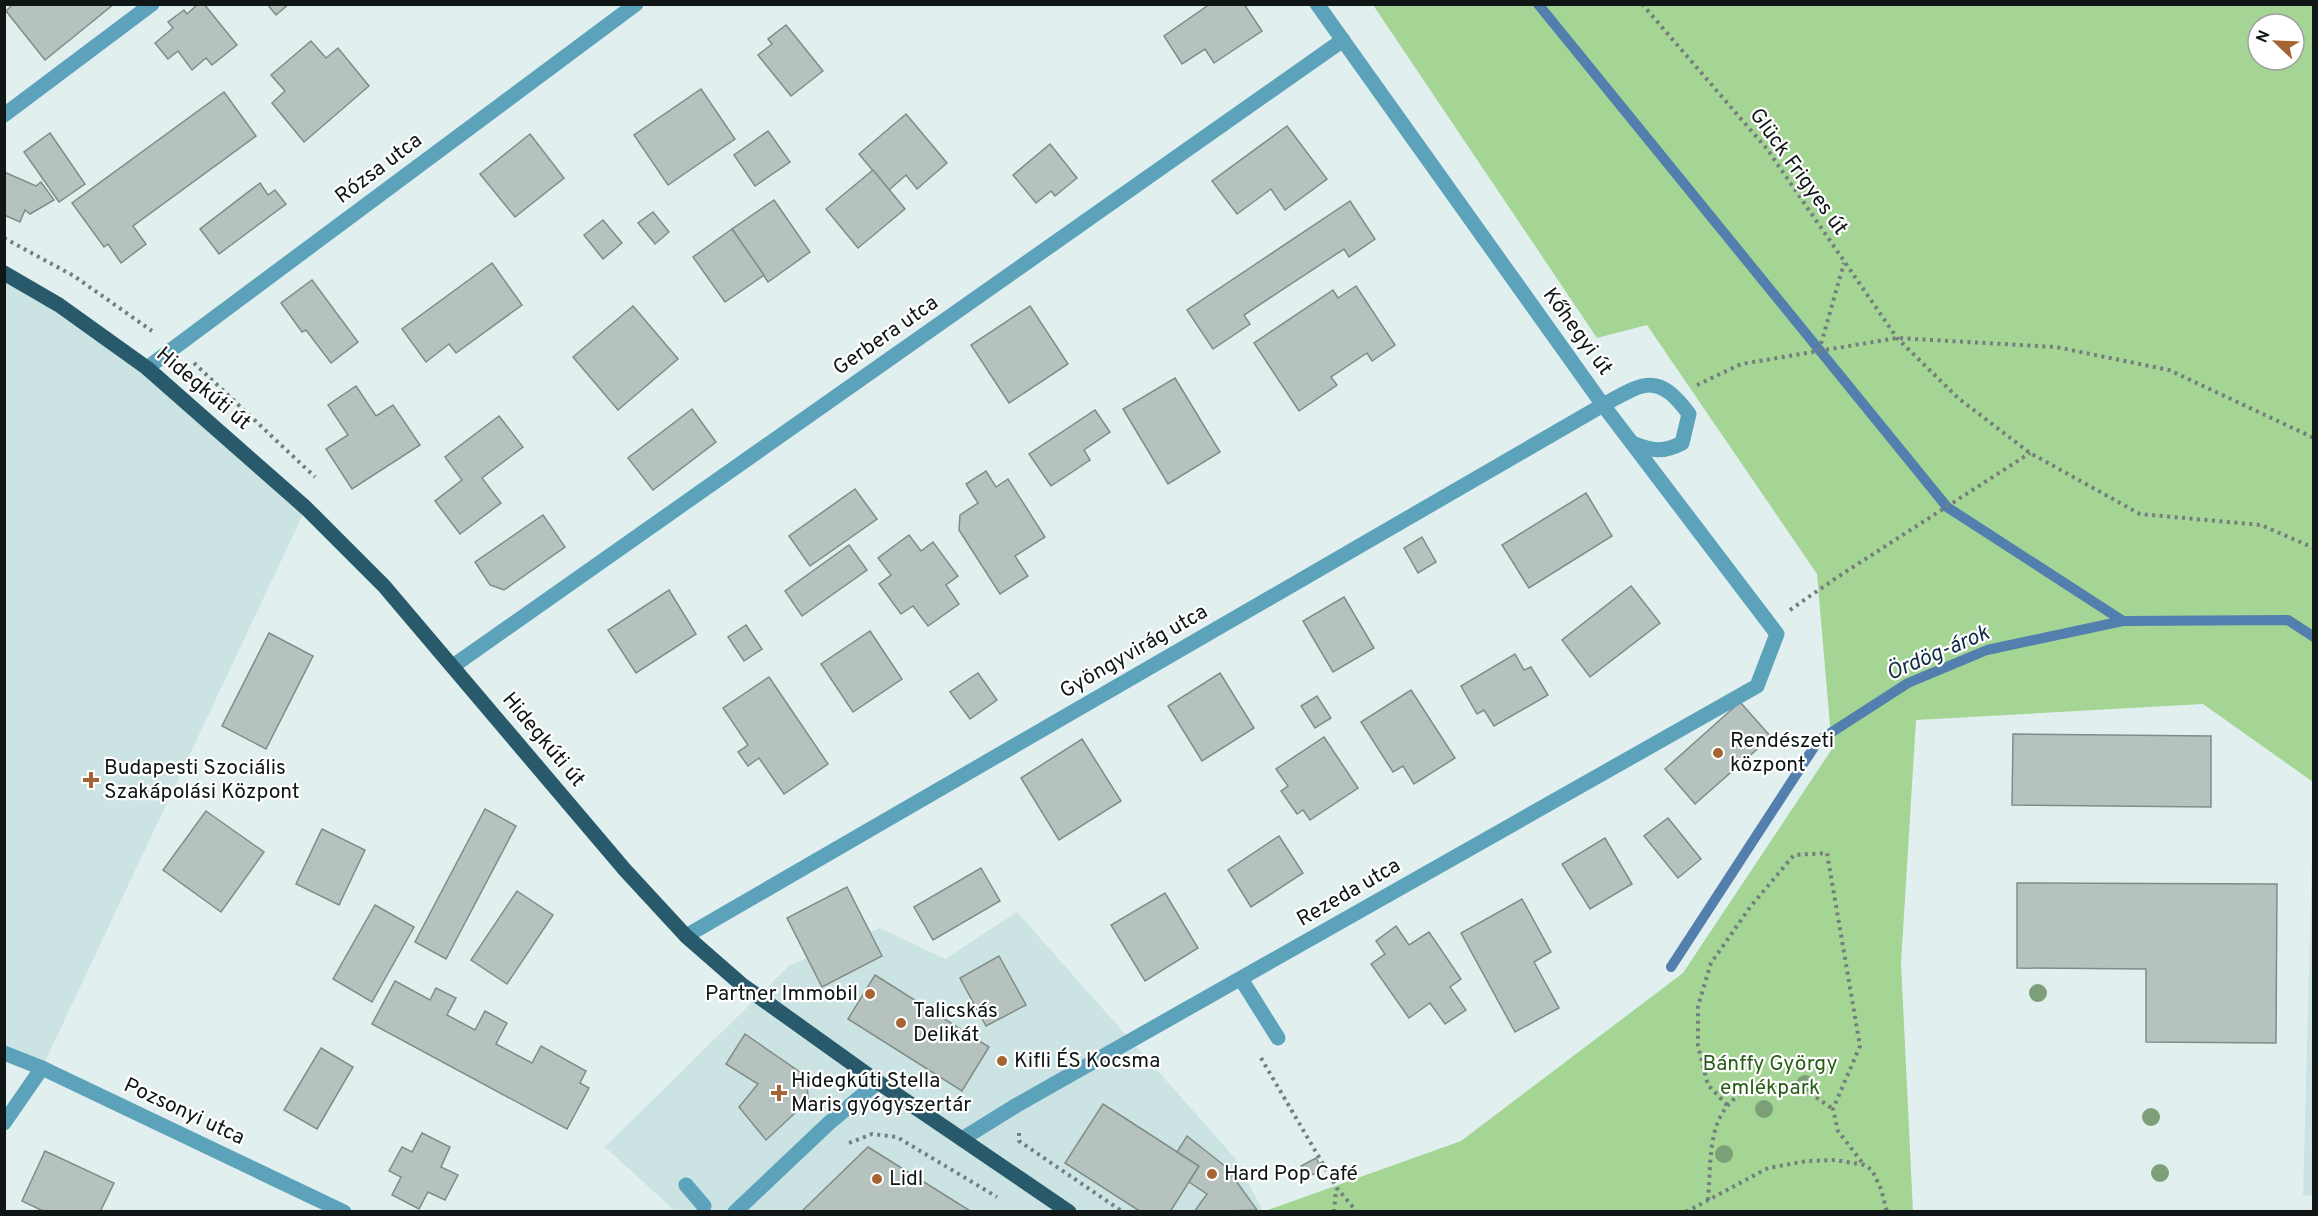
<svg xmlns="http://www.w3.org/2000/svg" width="2318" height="1216" font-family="Overpass,sans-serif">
	<rect width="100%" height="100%" fill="#e1f0ef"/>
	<!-- built -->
	<g fill="#cbe4e3">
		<path d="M4 273 59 305 306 508 42 1068 4 1053Z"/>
		<path d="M2313 818 2314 1195 2303 1196V1195Z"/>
		<path d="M1017 912 1235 1158 1263 1211H675L605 1147 790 965 880 928 945 959Z"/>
	</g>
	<!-- green -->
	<path fill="#a4d595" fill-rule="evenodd" d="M1373 5H2313V782L2203 704 1916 720 1901 963 1913 1211H1265L1461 1141 1683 973 1832 749 1817 574 1647 325 1597 338ZM2258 24H2294V60H2258Z"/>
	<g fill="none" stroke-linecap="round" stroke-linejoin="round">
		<!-- stream -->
		<g stroke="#527fad" stroke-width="10">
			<path d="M1538 4 1947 507 2123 621"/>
			<path d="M1671 967 1818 741 1908 683 1987 650 2123 621 2288 620 2314 637"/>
		</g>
	</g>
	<!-- building -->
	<g fill="#b6c2bd" stroke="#818c87" stroke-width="1.5">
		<path d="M13 4H114L45 60 6 11Z"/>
		<path d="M198 4H204L237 45 212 65 206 58 192 70 178 51 168 59 155 43 173 28 168 22 184 10 187 14Z"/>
		<path d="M267 4H289L276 15Z"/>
		<path d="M1210 4H1244L1262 31 1214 63 1205 49 1182 64 1164 36Z"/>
		<path d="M786 25 823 71 791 96 758 55 772 44 768 39Z"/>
		<path d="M311 41 326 58 338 48 369 86 304 142 272 103 285 91 271 75Z"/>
		<path d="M701 89 735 139 668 185 634 135Z"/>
		<path d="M224 92 256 136 133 226 146 244 121 263 108 244 104 247 72 203Z"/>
		<path d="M906 114 947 163 917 189 906 175 889 190 859 154Z"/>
		<path d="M1287 126 1327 179 1285 210 1271 189 1237 214 1212 181Z"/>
		<path d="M768 131 790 162 755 186 734 155Z"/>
		<path d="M50 133 85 184 59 202 24 152Z"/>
		<path d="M530 134 564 178 515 217 480 174Z"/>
		<path d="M1050 144 1077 178 1055 196 1051 191 1036 203 1013 175Z"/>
		<path d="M873 170 905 209 858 248 826 209Z"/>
		<path d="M4 172 36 186 41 182 54 200 30 214 25 210 20 222 4 215Z"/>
		<path d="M260 183 268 195 275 190 286 204 219 254 200 229Z"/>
		<path d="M774 200 810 252 768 282 732 229Z"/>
		<path d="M1350 201 1375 239 1349 257 1344 249 1244 315 1250 324 1213 349 1187 310Z"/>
		<path d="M653 212 669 232 655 244 638 223Z"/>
		<path d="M603 220 622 243 603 259 584 235Z"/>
		<path d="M732 229 764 275 725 302 693 257Z"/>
		<path d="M492 263 522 305 456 353 449 344 426 362 402 329Z"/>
		<path d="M312 280 358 342 331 363 306 330 302 332 281 303Z"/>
		<path d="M1356 286 1395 345 1372 361 1367 353 1331 377 1337 385 1299 411 1254 343 1333 290 1338 298Z"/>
		<path d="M633 306 678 359 618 410 573 357Z"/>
		<path d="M1030 306 1068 364 1009 403 971 345Z"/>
		<path d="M1175 378 1220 452 1168 484 1123 409Z"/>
		<path d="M356 386 376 416 393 405 420 445 352 489 326 449 348 435 328 405Z"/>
		<path d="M692 409 716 442 653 490 628 458Z"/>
		<path d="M1095 410 1110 432 1084 450 1090 460 1051 486 1029 454Z"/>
		<path d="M499 416 523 447 482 478 501 503 460 534 435 501 462 480 445 457Z"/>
		<path d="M986 471 996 487 1008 479 1045 537 1015 556 1028 576 1000 594 959 530 960 515 978 503 966 484Z"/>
		<path d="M855 489 877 519 810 566 789 536Z"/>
		<path d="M1586 493 1612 536 1529 588 1502 545Z"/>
		<path d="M543 515 565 547 504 590 490 585 475 562Z"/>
		<path d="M909 535 921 551 933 542 958 576 946 585 959 604 928 626 913 606 901 614 879 584 891 575 878 558Z"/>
		<path d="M1422 537 1436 562 1418 573 1404 548Z"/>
		<path d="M849 545 867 570 802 616 785 591Z"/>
		<path d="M1631 586 1660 623 1590 677 1562 640Z"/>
		<path d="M669 590 696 634 636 673 608 630Z"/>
		<path d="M1344 597 1374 648 1333 672 1303 621Z"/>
		<path d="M746 625 762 649 744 661 728 637Z"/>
		<path d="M870 631 902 679 853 712 821 664Z"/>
		<path d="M269 633 313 656 266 749 222 726Z"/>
		<path d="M1515 654 1524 670 1531 667 1548 695 1494 726 1484 710 1477 714 1461 686Z"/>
		<path d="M978 673 997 700 970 719 950 692Z"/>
		<path d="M1220 673 1254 728 1202 761 1168 706Z"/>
		<path d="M769 677 828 764 784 794 759 758 748 766 738 752 748 745 723 708Z"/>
		<path d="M1411 690 1455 758 1414 784 1403 766 1393 772 1361 722Z"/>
		<path d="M1317 696 1331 718 1315 728 1301 706Z"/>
		<path d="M1740 702 1771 737 1695 804 1665 769Z"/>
		<path d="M2013 734 2211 736V807L2012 805Z"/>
		<path d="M1324 737 1358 788 1310 820 1303 810 1297 814 1281 791 1288 786 1276 769Z"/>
		<path d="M1082 739 1121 801 1059 840 1021 778Z"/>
		<path d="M485 809 516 826 446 959 415 942Z"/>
		<path d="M206 811 264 852 221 912 163 870Z"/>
		<path d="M1668 818 1701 859 1678 878 1644 836Z"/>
		<path d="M322 829 365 850 339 905 296 884Z"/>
		<path d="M1279 836 1303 873 1251 907 1228 870Z"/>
		<path d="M1605 838 1632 884 1590 909 1562 864Z"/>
		<path d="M981 868 1000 901 933 940 914 907Z"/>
		<path d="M2017 883 2277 884 2276 1043 2146 1042V969L2017 968Z"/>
		<path d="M847 887 882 956 822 987 787 918Z"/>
		<path d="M517 891 553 915 507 984 471 960Z"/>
		<path d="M1165 893 1198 948 1145 981 1111 925Z"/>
		<path d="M1522 899 1551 952 1534 962 1559 1008 1515 1032 1461 933Z"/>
		<path d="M375 905 414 927 372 1002 333 979Z"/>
		<path d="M1396 926 1409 945 1429 932 1461 979 1450 987 1466 1010 1445 1024 1430 1003 1409 1018 1371 964 1385 954 1376 941Z"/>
		<path d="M999 956 1026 1005 986 1026 960 978Z"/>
		<path d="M875 975 989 1047 962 1091 848 1019Z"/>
		<path d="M395 981 430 1000 436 988 456 998 447 1015 475 1030 485 1011 507 1023 496 1044 532 1063 541 1046 586 1071 580 1083 589 1088 567 1129 372 1024Z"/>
		<path d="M745 1034 807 1077 808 1101 766 1140 739 1107 758 1084 726 1064Z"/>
		<path d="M321 1048 353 1067 317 1129 284 1110Z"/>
		<path d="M1103 1104 1199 1166 1170 1212H1141L1065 1163Z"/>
		<path d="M422 1133 450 1147 441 1167 458 1175 445 1200 428 1192 419 1209 392 1195 401 1177 389 1171 402 1147 412 1152Z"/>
		<path d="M1187 1136 1226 1167 1257 1210 1194 1212 1207 1194 1189 1182 1199 1166 1177 1152Z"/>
		<path d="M868 1147 972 1212H801Z"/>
		<path d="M45 1151 114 1183 100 1212H45L22 1201Z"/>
		<path d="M1316 1158 1321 1167 1316 1174 1307 1175 1301 1166Z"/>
	</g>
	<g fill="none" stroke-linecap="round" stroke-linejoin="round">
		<!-- path -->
		<g stroke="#747e7e" stroke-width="4" stroke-dasharray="3 4.5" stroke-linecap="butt">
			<path d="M1642 4 1767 149 1897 338 1958 398 2030 453 2140 514 2261 525 2314 548"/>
			<path d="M4 238 74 276 152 331"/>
			<path d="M1819 351 1844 263"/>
			<path d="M194 363 315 477"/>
			<path d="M1697 385 1741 364 1897 338 2056 347 2169 370 2314 438"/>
			<path d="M1790 610 1836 578 2030 453"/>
			<path d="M1261 1058 1337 1188 1357 1212"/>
			<path d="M1727 1105 1708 1085 1698 1046V1006L1711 963 1751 906 1794 855 1827 853 1860 1046 1833 1109 1838 1131 1864 1165"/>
			<path d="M1019 1133V1141L1123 1212"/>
			<path d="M849 1143 872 1134 897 1137 997 1197"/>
			<path d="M1708 1200C1710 1179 1709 1156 1714 1135 1722 1096 1755 1078 1793 1087 1808 1090 1821 1101 1833 1109"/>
			<path d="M1334 1212 1336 1189"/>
			<path d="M1686 1212 1768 1168 1807 1161 1835 1160 1864 1165 1872 1170 1881 1189 1887 1212"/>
		</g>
		<!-- minor -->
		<g stroke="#5da2bb" stroke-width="15">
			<path d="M4 115 152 4"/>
			<path d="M147 368 636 4"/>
			<path d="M453 666 1343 40"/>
			<path d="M686 936 1603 405C1644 382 1658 372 1689 414L1682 443C1663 453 1652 451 1632 443"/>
			<path d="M1241 979 1278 1038"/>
			<path d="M4 1053 42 1068 344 1212"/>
			<path d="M4 1123 42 1068"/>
			<path d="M962 1139 1017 1105 1757 686 1777 634 1603 405 1317 4"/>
			<path d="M686 1185 704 1206"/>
			<path d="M735 1212 829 1123 878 1082"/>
		</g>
		<!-- major -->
		<path stroke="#285a6b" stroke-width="15" d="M4 273 59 305 147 368 306 508 384 586 625 870 686 936 741 984 878 1082 1069 1212"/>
	</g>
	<!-- trees -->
	<g fill="#7c9f77">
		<circle cx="2038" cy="993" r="9"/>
		<circle cx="1805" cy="1084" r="9"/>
		<circle cx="1764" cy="1109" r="9"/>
		<circle cx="2151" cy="1117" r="9"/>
		<circle cx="1724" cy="1154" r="9"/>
		<circle cx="2160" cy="1173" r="9"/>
	</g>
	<!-- markers -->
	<g fill="#a66333" stroke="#fff" stroke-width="2">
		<circle cx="1718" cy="753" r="6"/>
		<path d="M88 771h6v6h6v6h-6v6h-6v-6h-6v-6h6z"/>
		<circle cx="870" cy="994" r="6"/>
		<circle cx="901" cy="1023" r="6"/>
		<circle cx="1002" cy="1061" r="6"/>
		<path d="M776 1084h6v6h6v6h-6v6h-6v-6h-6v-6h6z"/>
		<circle cx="1212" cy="1174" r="6"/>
		<circle cx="877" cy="1179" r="6"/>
	</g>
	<g text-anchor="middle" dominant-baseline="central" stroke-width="4.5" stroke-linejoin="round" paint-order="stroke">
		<!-- street labels -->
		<g font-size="21" fill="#101515" stroke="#fff">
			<text transform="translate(379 169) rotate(-37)">Rózsa utca</text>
			<text transform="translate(1798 172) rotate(54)">Glück Frigyes út</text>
			<text transform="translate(1577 332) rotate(54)">Kőhegyi út</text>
			<text transform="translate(886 336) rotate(-35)">Gerbera utca</text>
			<text transform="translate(203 389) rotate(40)">Hidegkúti út</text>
			<text transform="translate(1134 652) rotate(-30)">Gyöngyvirág utca</text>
			<text transform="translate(543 740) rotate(50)">Hidegkúti út</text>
			<text transform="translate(1349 893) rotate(-30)">Rezeda utca</text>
			<text transform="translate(184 1112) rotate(25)">Pozsonyi utca</text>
		</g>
		<!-- poi labels -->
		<g font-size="21" fill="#101515" stroke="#fff" text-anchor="start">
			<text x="1730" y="741">Rendészeti<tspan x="1730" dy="24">központ</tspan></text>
			<text x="104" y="768">Budapesti Szociális<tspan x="104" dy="24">Szakápolási Központ</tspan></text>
			<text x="858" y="994" text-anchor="end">Partner Immobil</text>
			<text x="913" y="1011">Talicskás<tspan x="913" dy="24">Delikát</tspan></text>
			<text x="1014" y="1061">Kifli ÉS Kocsma</text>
			<text x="791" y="1081">Hidegkúti Stella<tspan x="791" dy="24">Maris gyógyszertár</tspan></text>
			<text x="1224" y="1174">Hard Pop Café</text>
			<text x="889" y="1179">Lidl</text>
		</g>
		<!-- park labels -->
		<g font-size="21" fill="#295d15" stroke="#fff">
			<text x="1770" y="1064">Bánffy György<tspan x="1770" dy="24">emlékpark</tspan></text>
		</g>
		<!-- water labels -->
		<g font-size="22" font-style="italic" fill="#112a45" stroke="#fff">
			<text transform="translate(1938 654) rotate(-23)">Ördög-árok</text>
		</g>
	</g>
	<!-- border -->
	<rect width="2318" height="1216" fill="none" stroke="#101515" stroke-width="12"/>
	<!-- north arrow -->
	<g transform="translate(2276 42) rotate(293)"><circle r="28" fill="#ffffff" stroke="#9fa1a1" stroke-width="1.5"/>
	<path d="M0-4.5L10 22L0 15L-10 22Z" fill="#a66333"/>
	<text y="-9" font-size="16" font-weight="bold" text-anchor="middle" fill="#101515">N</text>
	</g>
</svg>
